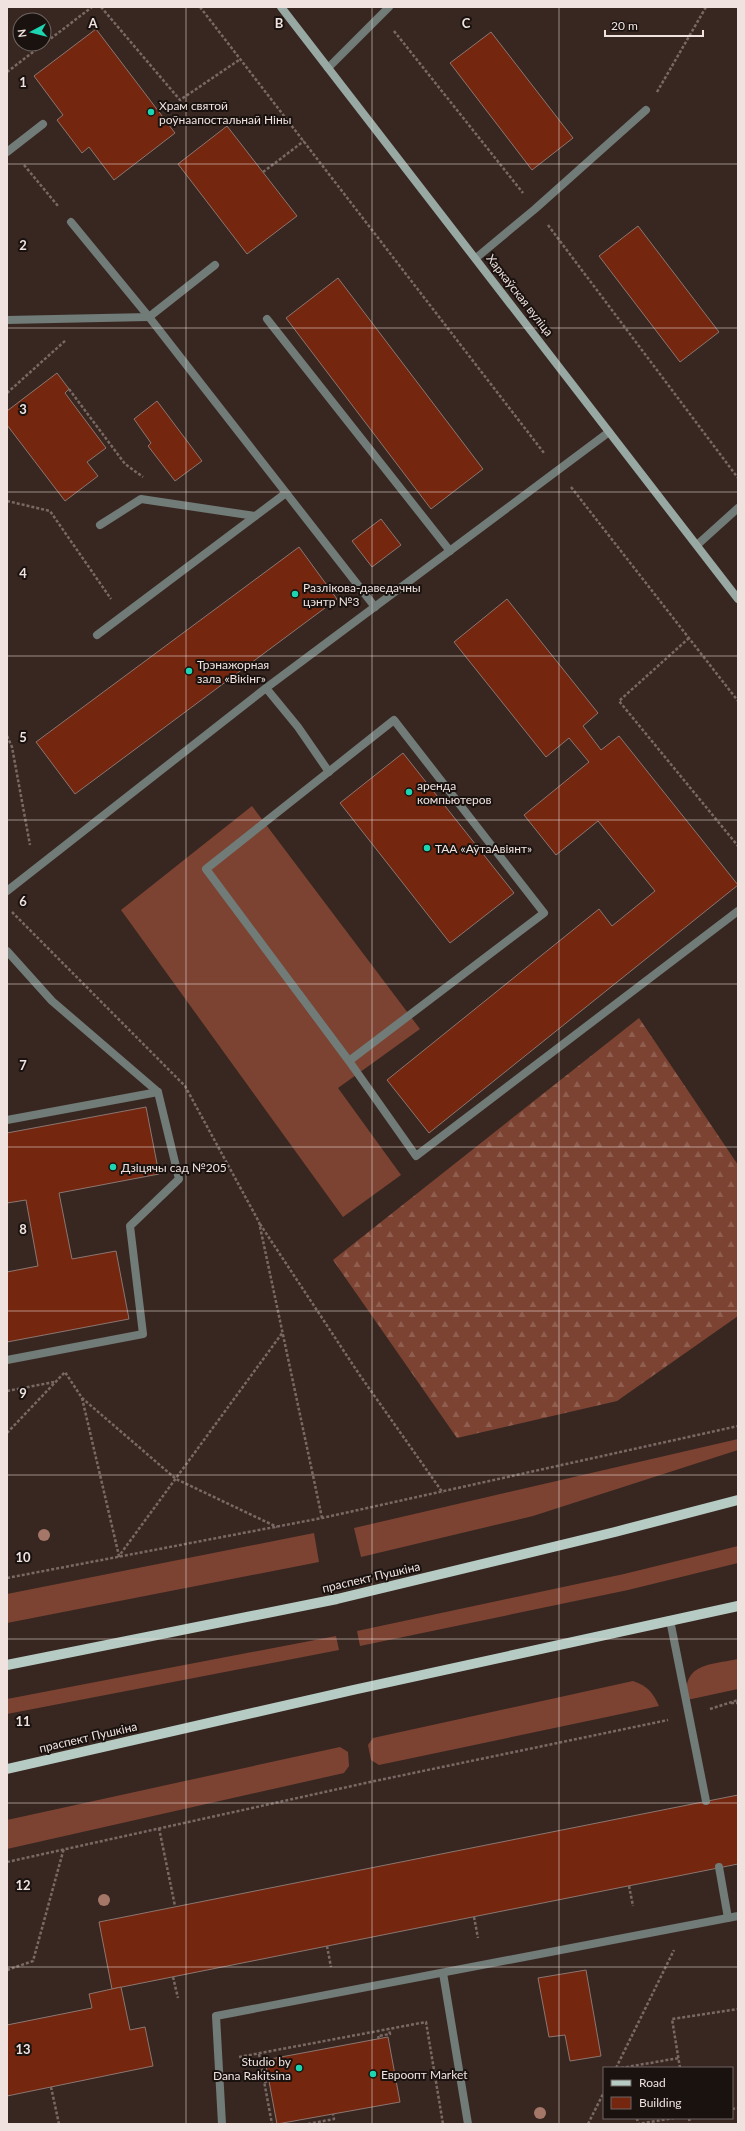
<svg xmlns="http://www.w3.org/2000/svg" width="745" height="2131" font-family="Lato,sans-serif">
	<defs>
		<pattern id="forest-firs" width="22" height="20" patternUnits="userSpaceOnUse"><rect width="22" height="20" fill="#7c4332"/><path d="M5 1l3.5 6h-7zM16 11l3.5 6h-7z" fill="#8f5e4f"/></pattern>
	</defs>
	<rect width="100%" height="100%" fill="#382721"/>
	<!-- grass -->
	<g fill="#7c4332">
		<path d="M252 806 420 1029 338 1088 401 1175 343 1217 121 910Z"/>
		<path d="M738 1439V1450L533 1516 361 1557 354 1528Z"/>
		<path d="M314 1533 319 1562 7 1623V1594Z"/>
		<path d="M738 1546V1563L628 1590 360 1646 357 1631 624 1574Z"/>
		<path d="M336 1636 339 1650 7 1714V1699Z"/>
		<path d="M738 1659V1689L687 1700C682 1663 710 1665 738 1659Z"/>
		<path d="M633 1681C648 1686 653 1693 659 1706L379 1765 371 1760 368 1745 373 1738Z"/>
		<path d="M340 1747 348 1752 349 1766 344 1773 7 1849V1820Z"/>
	</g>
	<!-- forest -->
	<path fill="url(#forest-firs)" d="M639 1018 738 1165V1316L617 1401 457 1438 333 1260Z"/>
	<!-- building -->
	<g fill="#74260e" stroke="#8c7670">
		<path d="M96 29 175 133 114 180 89 147 82 153 57 120 63 115 34 76Z"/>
		<path d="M491 32 573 138 532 170 450 63Z"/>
		<path d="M227 126 297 216 247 254 178 164Z"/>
		<path d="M638 226 719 332 680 362 599 256Z"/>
		<path d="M338 278 483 469 431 509 286 318Z"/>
		<path d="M57 373 69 389 65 393 106 448 87 462 98 476 65 501 7 425V411Z"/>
		<path d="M157 401 202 461 175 481 148 446 151 443 134 419Z"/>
		<path d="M381 519 401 545 372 567 352 541Z"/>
		<path d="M299 547 337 599 75 794 36 742Z"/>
		<path d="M507 599 598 713 583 726 601 750 619 736 738 885 429 1133 387 1080 599 909 612 926 655 891 598 821 556 855 524 815 589 762 569 738 546 757 454 642Z"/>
		<path d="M403 753 514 893 450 943 340 803Z"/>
		<path d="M146 1107 159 1174 59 1193 72 1259 116 1251 129 1319 7 1342V1272L38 1266 26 1200 7 1203V1133Z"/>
		<path d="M738 1795V1864L112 1989 99 1922Z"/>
		<path d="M586 1970 601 2056 570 2061 565 2035 549 2037 538 1978Z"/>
		<path d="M121 1987 130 2030 145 2027 153 2066 7 2096V2025L92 2008 89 1994Z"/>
		<path d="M388 2037 400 2102 277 2124 265 2060Z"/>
	</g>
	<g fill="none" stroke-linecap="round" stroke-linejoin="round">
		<!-- path -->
		<g stroke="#796964" stroke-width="2.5" stroke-dasharray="3 2" stroke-linecap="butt">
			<path d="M101 7 180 100 239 60"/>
			<path d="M200 7 544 453"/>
			<path d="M394 31 523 193"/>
			<path d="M7 72 92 7"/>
			<path d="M657 92 706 7"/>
			<path d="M24 165 58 206"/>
			<path d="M263 172 304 141"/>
			<path d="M548 225 738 478"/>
			<path d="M69 389 125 464 143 477"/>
			<path d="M7 393 66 340"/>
			<path d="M571 487 738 701"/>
			<path d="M7 501 50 511 111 599"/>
			<path d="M689 638 619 701 738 846"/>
			<path d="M7 736 12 747 30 845"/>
			<path d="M12 912 185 1086 259 1222 322 1518"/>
			<path d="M260 1224 359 1374 443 1493"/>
			<path d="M7 1391 54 1382"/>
			<path d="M82 1398 119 1556 283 1332"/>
			<path d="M7 1433 65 1372 82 1398 176 1479 277 1527"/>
			<path d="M7 1578 322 1518 738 1426"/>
			<path d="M731 1703H738"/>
			<path d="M710 1709 738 1700"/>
			<path d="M159 1828 175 1906"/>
			<path d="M7 1862 370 1782 668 1720"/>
			<path d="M629 1886 633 1906"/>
			<path d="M474 1917 478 1938"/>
			<path d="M327 1946 331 1967"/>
			<path d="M7 1970 33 1961 64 1848"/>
			<path d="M173 1977 178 1998"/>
			<path d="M379 2039 378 2036 390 2034 389 2029"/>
			<path d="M259 2054 272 2124"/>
			<path d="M239 2057 426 2022 443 2124"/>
			<path d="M616 2068 674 1950"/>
			<path d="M621 2068 679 2058"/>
			<path d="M680 2068 672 2019 738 2009"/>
			<path d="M264 2082 269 2081"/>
			<path d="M51 2087 59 2124"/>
			<path d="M732 2109 738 2108"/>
			<path d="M637 2118 638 2124 674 2118"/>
			<path d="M689 2118 690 2124"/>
			<path d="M308 2124 334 2119 333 2114"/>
			<path d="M588 2124 604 2092"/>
		</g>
		<!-- service -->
		<g stroke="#717b78" stroke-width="8">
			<path d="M328 68 389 7"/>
			<path d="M7 152 43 124"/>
			<path d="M71 222 149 317 375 607"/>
			<path d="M476 258 535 209 646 110"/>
			<path d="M267 319 450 551"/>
			<path d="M7 320 149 317 215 265"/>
			<path d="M100 525 141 499 255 516"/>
			<path d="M697 545 738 508"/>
			<path d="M97 635 286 493"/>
			<path d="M266 688 298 727 329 772"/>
			<path d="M7 891 266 688 609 432"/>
			<path d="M7 951 52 1001 158 1092 179 1179 130 1226 143 1334 7 1360"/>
			<path d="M349 1061 544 913 394 720 206 869 349 1061 416 1156 738 911"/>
			<path d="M7 1120 158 1092"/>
			<path d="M670 1620 706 1801"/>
			<path d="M719 1867 728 1918"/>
			<path d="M443 1973 468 2124"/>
			<path d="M222 2124 216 2016 738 1916"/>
		</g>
		<!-- secondary -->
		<path stroke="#98a8a3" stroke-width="8" d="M281 7 738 599"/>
		<!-- primary -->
		<g stroke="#b6cbc4" stroke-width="10">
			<path d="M7 1665 337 1599 615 1532 738 1500"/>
			<path d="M7 1769 353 1690 738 1606"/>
		</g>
	</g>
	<!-- trees -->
	<g fill="#a57768">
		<circle cx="44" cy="1535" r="6"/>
		<circle cx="104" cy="1900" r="6"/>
		<circle cx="540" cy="2113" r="6"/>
	</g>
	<!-- grid -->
	<path fill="none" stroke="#efe2df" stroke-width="1" stroke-opacity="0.55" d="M186 7V2124M372 7V2124M559 7V2124M7 164H738M7 328H738M7 492H738M7 656H738M7 820H738M7 984H738M7 1147H738M7 1311H738M7 1475H738M7 1639H738M7 1803H738M7 1967H738"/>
	<!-- markers -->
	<g fill="#1dd5b1" stroke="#1a120f" stroke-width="1.5">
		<circle cx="151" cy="112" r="4"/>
		<circle cx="295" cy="594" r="4"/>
		<circle cx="189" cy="671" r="4"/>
		<circle cx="409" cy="792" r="4"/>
		<circle cx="427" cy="848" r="4"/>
		<circle cx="113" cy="1167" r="4"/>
		<circle cx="299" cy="2068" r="4"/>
		<circle cx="373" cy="2074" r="4"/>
	</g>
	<g text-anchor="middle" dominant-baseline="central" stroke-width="4" stroke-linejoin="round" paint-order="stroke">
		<!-- poi labels -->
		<g font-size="12" fill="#efe2df" stroke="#1a120f" text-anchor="start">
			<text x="159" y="105">Храм святой<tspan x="159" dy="14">роўнаапостальнай Ніны</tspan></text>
			<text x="303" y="587">Разлікова-даведачны<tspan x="303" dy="14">цэнтр №3</tspan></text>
			<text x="197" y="664">Трэнажорная<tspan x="197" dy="14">зала «Вікінг»</tspan></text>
			<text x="417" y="785">аренда<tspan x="417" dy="14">компьютеров</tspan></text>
			<text x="435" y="848">ТАА «АўтаАвіянт»</text>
			<text x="121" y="1167">Дзіцячы сад №205</text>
			<text x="291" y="2061" text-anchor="end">Studio by<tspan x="291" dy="14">Dana Rakitsina</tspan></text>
			<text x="381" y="2074">Евроопт Market</text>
		</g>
		<!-- street labels -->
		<g font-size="12" fill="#efe2df" stroke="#1a120f">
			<text transform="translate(520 295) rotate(52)">Харкаўская вуліца</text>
			<text transform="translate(371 1577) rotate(-13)">праспект Пушкіна</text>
			<text transform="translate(88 1737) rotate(-13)">праспект Пушкіна</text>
		</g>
	</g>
	<g font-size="13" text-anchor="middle" font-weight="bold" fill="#efe2df" stroke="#1a120f" stroke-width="4" stroke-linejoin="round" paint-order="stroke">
		<text x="93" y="28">A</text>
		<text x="279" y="28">B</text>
		<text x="466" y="28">C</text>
		<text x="23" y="87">1</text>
		<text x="23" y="250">2</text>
		<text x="23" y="414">3</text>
		<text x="23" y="578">4</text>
		<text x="23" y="742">5</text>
		<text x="23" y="906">6</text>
		<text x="23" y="1070">7</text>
		<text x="23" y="1234">8</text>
		<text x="23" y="1398">9</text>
		<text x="23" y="1562">10</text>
		<text x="23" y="1726">11</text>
		<text x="23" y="1890">12</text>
		<text x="23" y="2054">13</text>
	</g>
	<!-- border -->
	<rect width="745" height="2131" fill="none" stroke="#efe2df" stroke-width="16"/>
	<!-- legend -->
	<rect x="603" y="2067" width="130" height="52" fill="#1a120f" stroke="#6f6562"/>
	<rect x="611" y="2080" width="20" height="6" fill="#b6cbc4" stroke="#6f6562"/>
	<text x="639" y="2087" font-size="12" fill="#efe2df">Road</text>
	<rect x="611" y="2097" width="20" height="12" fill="#74260e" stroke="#6f6562"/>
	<text x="639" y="2107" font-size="12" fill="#efe2df">Building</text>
	<!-- north arrow -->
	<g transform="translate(32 32) rotate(263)"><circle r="19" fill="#1a120f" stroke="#6f6562"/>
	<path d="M0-3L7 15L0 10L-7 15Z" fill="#1dd5b1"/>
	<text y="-6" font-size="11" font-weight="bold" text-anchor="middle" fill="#efe2df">N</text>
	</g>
	<!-- scale -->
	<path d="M605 30v6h98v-6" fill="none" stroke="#efe2df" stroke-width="2"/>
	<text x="611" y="30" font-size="12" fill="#efe2df" stroke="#1a120f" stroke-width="3" paint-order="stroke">20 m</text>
</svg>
